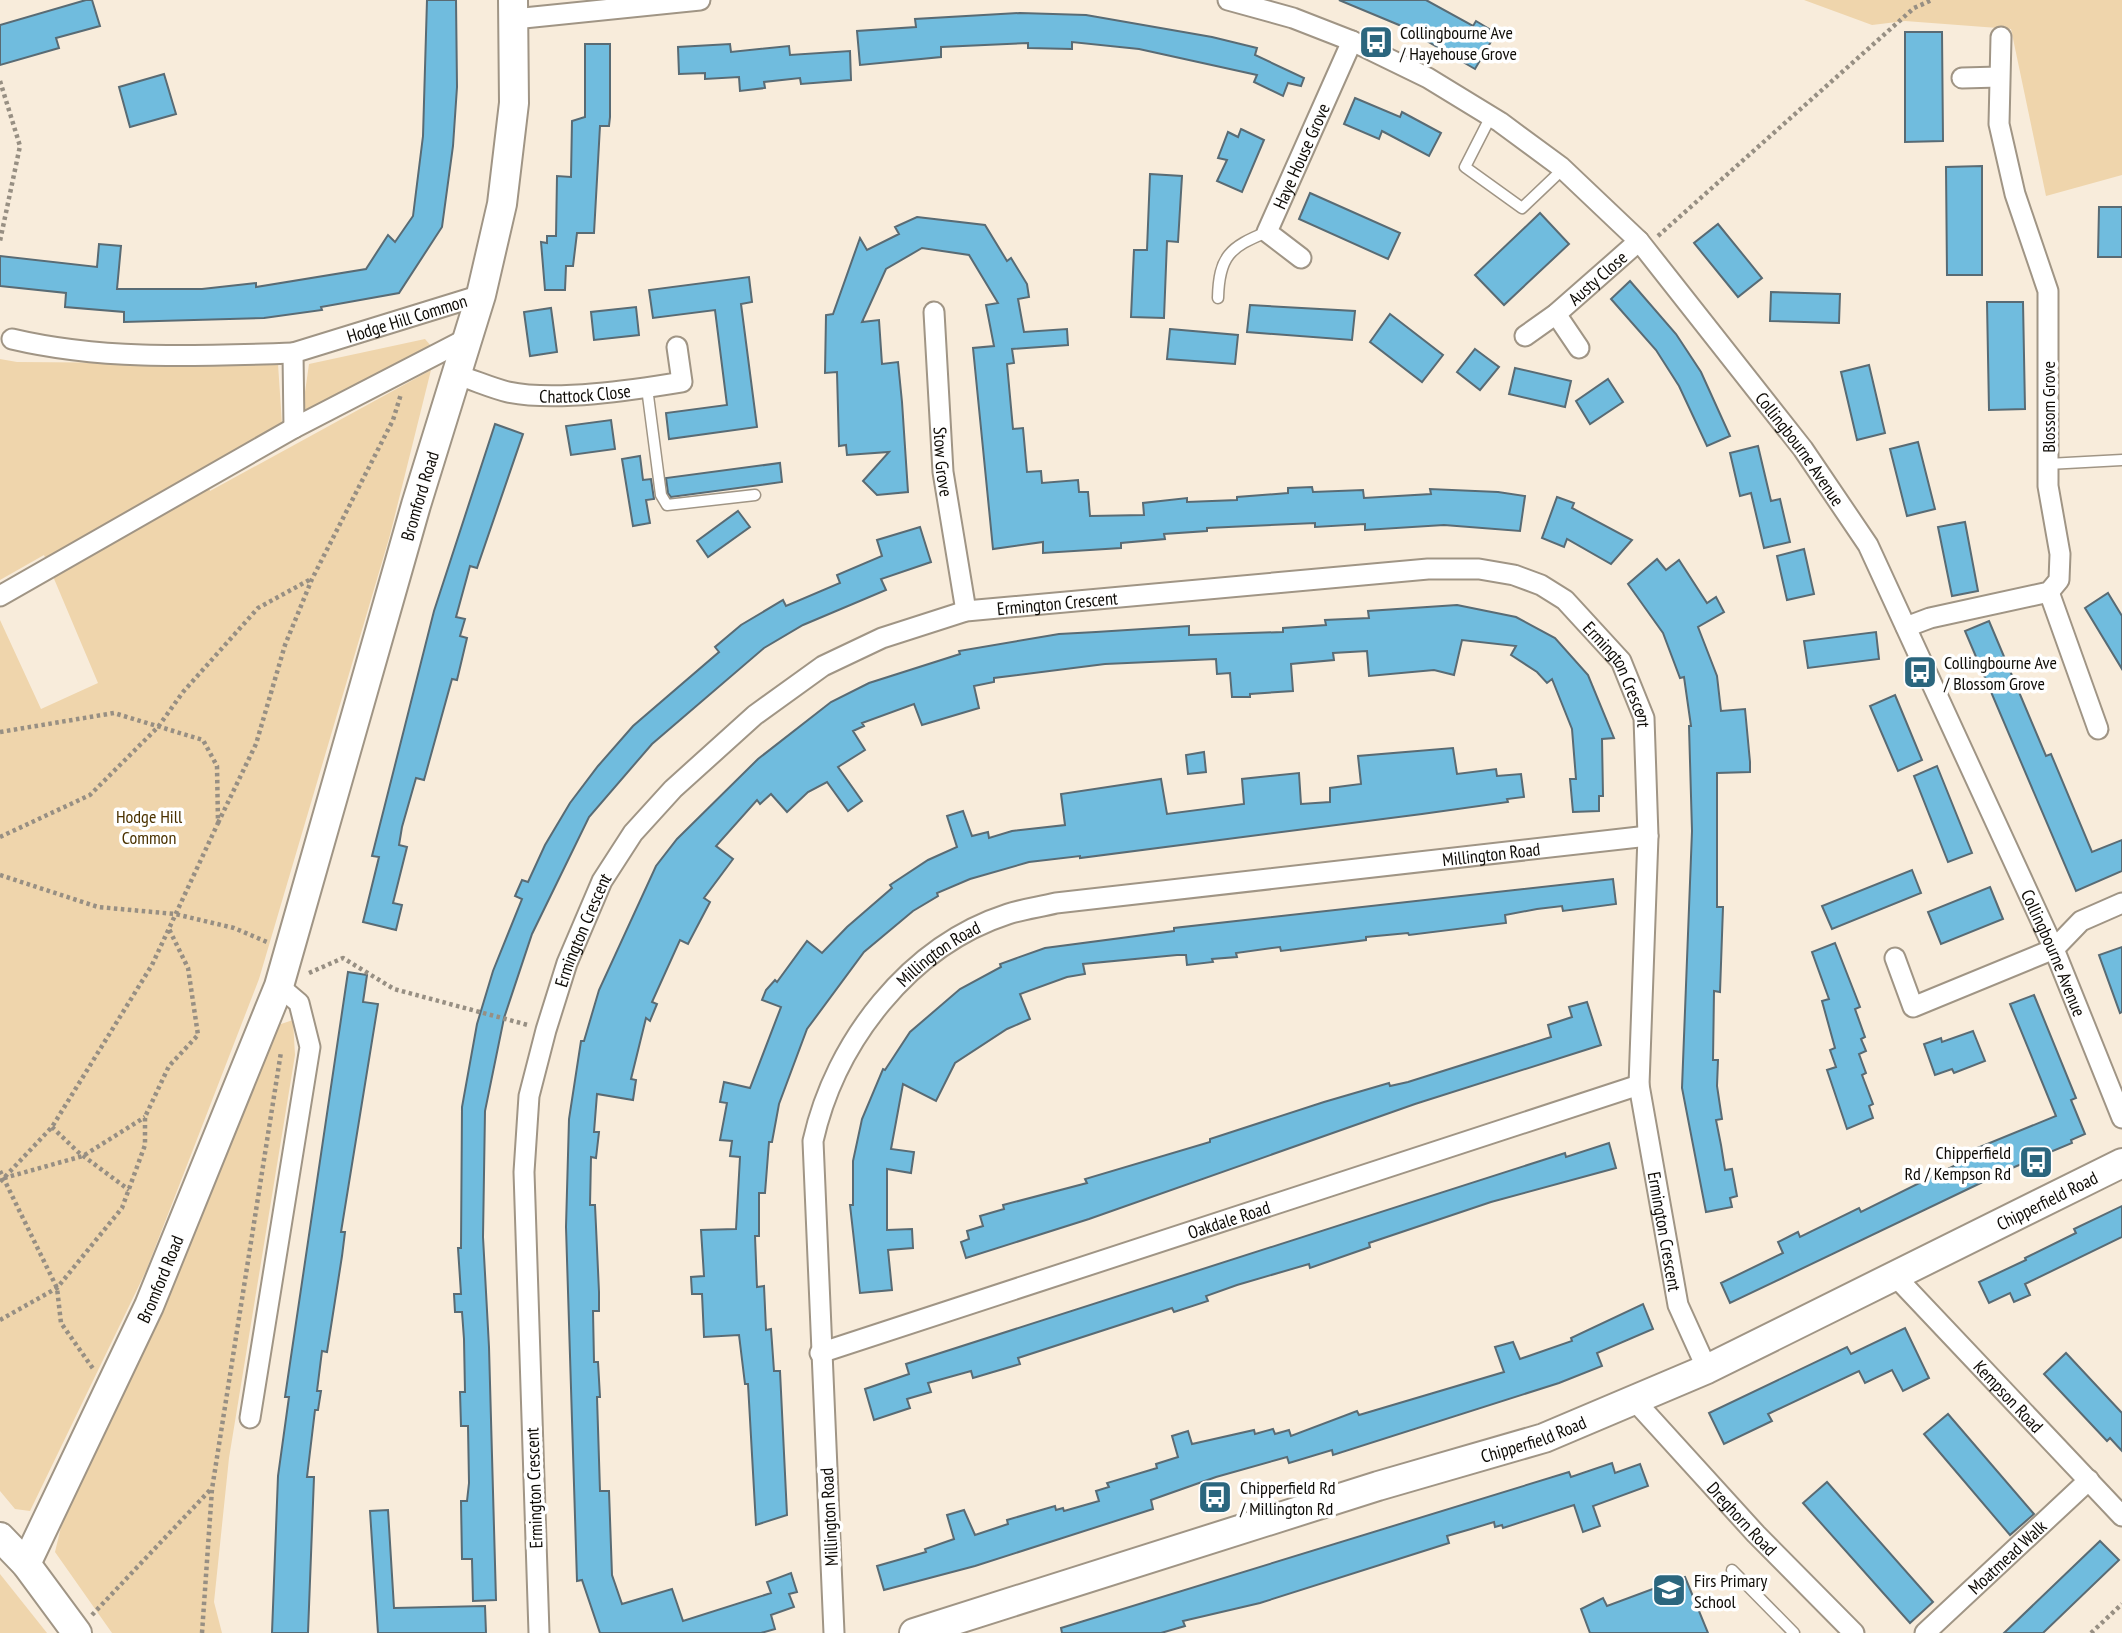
<svg xmlns="http://www.w3.org/2000/svg" width="2122" height="1633" font-family="'PT Sans Narrow',sans-serif">
	<rect width="100%" height="100%" fill="#f8ecdb"/>
	<!-- green -->
	<g fill="#efd5ac">
		<path d="M1804 0H2122V175L2046 196 2011 29 1905 21 1872 25Z"/>
		<path d="M425 339 431 346 429 352 302 413 309 364Z"/>
		<path d="M0 359 17 362 278 364 282 424 204 472 210 491 431 370 390 535 259 979 146 1271 30 1511 15 1509 0 1491V620L41 709 98 683 44 555 0 580Z"/>
		<path d="M293 1020 295 1055 229 1458 214 1602 222 1633H112L55 1552 61 1527 169 1285 272 1027Z"/>
		<path d="M0 1574 47 1633H0Z"/>
	</g>
	<!-- building -->
	<g fill="#70bcde" stroke="#596b74" stroke-width="2">
		<path d="M86 0H92L100 26 56 38 59 48 0 65V25Z"/>
		<path d="M427 0H456L457 87 453 146 442 227 399 293 321 307 322 310 264 318 124 322V312L65 307 66 293 0 286V256L97 267 99 244 121 246 117 289H202L256 283V287L366 269 388 235 395 242 413 216 423 136Z"/>
		<path d="M1339 0H1426L1473 26 1476 21 1496 33 1475 69 1399 25Z"/>
		<path d="M1020 13 1086 15 1212 37 1257 48 1255 55 1304 78 1301 86 1288 83 1283 96 1254 82 1257 75 1139 49 1072 42V49L1028 48V43L941 47V57L860 65 857 31 916 27 915 19Z"/>
		<path d="M1905 32H1942L1943 141 1905 142Z"/>
		<path d="M585 44H610V117L609 126H600L594 233H577L573 266H566L565 290H545L541 242 547 243V236H556L557 176 571 177 572 121 585 117Z"/>
		<path d="M730 44 731 52 789 46 790 55 850 51 851 80 801 84 800 78 764 82 765 88 740 91 739 77 705 79V73L679 74 678 47Z"/>
		<path d="M164 74 176 114 130 127 119 87Z"/>
		<path d="M1355 98 1400 117 1402 112 1441 133 1429 156 1382 131 1379 139 1344 124Z"/>
		<path d="M1241 129 1264 140 1242 192 1217 181 1227 160 1218 158 1228 132 1238 137Z"/>
		<path d="M1982 166V275H1947L1946 167Z"/>
		<path d="M1150 174 1182 176 1178 242 1167 241 1164 318 1131 317 1134 250H1147Z"/>
		<path d="M1310 193 1400 233 1388 259 1299 219Z"/>
		<path d="M2099 207H2122V257H2098Z"/>
		<path d="M1540 213 1569 244 1504 305 1475 275Z"/>
		<path d="M917 217 985 225 1007 261 1011 258 1027 284 1029 297 1018 299 1024 332 1067 329 1068 345 1012 349 1014 363 1007 364 1013 429 1023 428 1027 472 1041 471 1042 483 1078 480 1079 492H1088L1090 516 1144 515 1143 503 1187 498V502L1237 500V497L1288 493V488L1312 487 1313 492 1363 490 1364 498 1431 494 1430 489 1498 492 1525 496 1520 531 1444 525 1365 530V524L1315 527V523L1207 528V531L1164 534 1165 539 1121 543V548L1043 553V542L993 549 973 348 994 346 986 305 998 303 969 255 922 248 886 269 862 322 879 320 882 364 898 362 902 402 908 492 877 495 863 481 889 452 847 455 846 445 839 446 837 372 825 373 826 315 833 314 860 238 867 250 899 234 895 227Z"/>
		<path d="M1718 224 1762 278 1738 297 1694 243Z"/>
		<path d="M749 277 752 302 741 304 757 427 669 439 666 413 727 405 715 310 653 318 649 290Z"/>
		<path d="M1630 281 1676 334 1701 372 1730 436 1707 446 1679 386 1656 350 1611 299Z"/>
		<path d="M1771 292 1840 294 1839 323 1770 321Z"/>
		<path d="M1987 302H2023L2025 409 1989 410Z"/>
		<path d="M1250 305 1355 311 1352 340 1247 332Z"/>
		<path d="M636 307 639 335 594 340 591 312Z"/>
		<path d="M551 308 557 352 530 356 524 312Z"/>
		<path d="M1390 314 1443 355 1422 382 1370 342Z"/>
		<path d="M1170 329 1238 335 1235 364 1167 359Z"/>
		<path d="M1475 349 1499 367 1480 390 1457 372Z"/>
		<path d="M1869 365 1885 433 1857 440 1841 372Z"/>
		<path d="M1515 368 1571 381 1565 407 1509 394Z"/>
		<path d="M1608 379 1623 402 1590 424 1576 401Z"/>
		<path d="M611 420 615 449 571 455 566 426Z"/>
		<path d="M495 424 523 434 477 568 470 566 456 617 465 619 460 636 467 638 457 680 452 679 424 780 416 778 402 827 399 845 407 847 393 903 402 905 396 930 363 922 379 857 372 856 434 611Z"/>
		<path d="M1918 442 1935 509 1907 516 1890 449Z"/>
		<path d="M1758 446 1771 501 1780 499 1790 542 1764 548 1751 493 1740 496 1730 453Z"/>
		<path d="M640 456 643 480 651 479 654 499 646 500 650 523 633 526 622 459Z"/>
		<path d="M780 463 782 482 671 497 668 493 666 478Z"/>
		<path d="M1557 497 1574 503 1572 508 1632 540 1611 564 1567 539 1564 547 1542 538Z"/>
		<path d="M738 511 750 527 708 557 697 541Z"/>
		<path d="M1965 522 1978 591 1952 596 1938 527Z"/>
		<path d="M920 527 931 562 881 579 886 590 803 625 764 648 652 744 589 817 532 934 504 1018 485 1111 483 1237 489 1347 496 1600 473 1601 472 1559H462L461 1501H467L469 1483 468 1426H461L460 1392H465L464 1339 462 1312H455L454 1294H461L458 1248H461L462 1107 477 1024 493 971 522 899 515 896 522 880 528 882 545 845 570 803 598 766 633 726 719 652 715 647 741 625 783 600 786 606 840 583 837 575 882 556 877 540Z"/>
		<path d="M1804 549 1814 594 1787 600 1777 556Z"/>
		<path d="M1657 559 1666 570 1679 560 1707 603 1716 597 1724 612 1698 627 1717 676 1721 711 1745 709 1750 762V772L1717 773V907H1723L1720 992 1714 991 1713 1060H1718L1717 1086 1722 1119 1716 1120 1721 1145 1725 1170 1732 1169 1737 1196 1730 1198 1732 1207 1706 1212 1682 1088 1692 831 1689 726H1691L1684 677 1680 678 1663 633 1628 584Z"/>
		<path d="M2108 593 2122 616V669L2085 608Z"/>
		<path d="M1457 605 1516 617 1555 638 1588 675 1614 738 1602 739 1603 796H1599V811L1573 812 1570 779H1576L1572 729 1552 679 1547 683 1537 672 1511 655 1516 646 1462 640 1454 675 1434 670 1369 676 1367 651 1333 653 1334 660 1291 664 1293 691 1250 694V697H1232L1230 673 1217 674 1216 659 1105 664 994 678V682L974 686 979 708 922 725 914 704 862 723 864 726 853 731 865 750 838 767 862 801 848 811 827 782 808 792 787 812 771 794 760 804 757 800 716 846 733 859 704 898 710 902 688 944 680 940 652 1002 657 1004 650 1021 646 1018 631 1079 636 1080 633 1100 597 1094 594 1132H599L596 1158 591 1157 590 1205H595L599 1292V1311H593L594 1362H598L600 1397H597L600 1491H609L612 1575 622 1604 672 1589 683 1621 771 1593 767 1582 791 1573 797 1592 789 1594 794 1607 771 1615 775 1629 761 1633H600L582 1580 577 1581 566 1227 569 1119 581 1041H584L599 990 656 866 677 839 758 759 831 702 869 683 960 654 959 651 1059 634 1096 632 1189 626V635L1283 632V628L1326 625 1325 620 1369 618 1368 611Z"/>
		<path d="M1989 621 2046 756 2051 754 2092 852 2122 840V871L2076 891 1965 631Z"/>
		<path d="M1876 632 1879 659 1808 668 1804 641Z"/>
		<path d="M1895 695 1922 760 1898 771 1870 706Z"/>
		<path d="M1453 748 1457 774 1496 769 1497 776 1521 774 1524 797 1507 799 1508 802 1422 814 1080 858V856L1029 862 970 879 937 893 938 896 913 911 864 952 807 1029 779 1104 772 1142H769L765 1193H759V1236H755L757 1287 764 1286 766 1330 771 1329 774 1371H780L787 1515 756 1525 748 1384H745L739 1335 704 1337 702 1294H692L691 1277 704 1276 701 1230 736 1229 740 1157 730 1156 732 1141 720 1140 727 1103 720 1102 724 1082 750 1088 781 1007 762 1000 766 990 775 980 777 982 807 941 822 953 847 927 892 888 890 885 928 860 957 847 947 816 963 811 972 836 988 832 989 838 1012 831 1065 825 1061 794 1161 779 1167 814 1244 804 1242 779 1299 773 1301 804 1330 802V788L1361 784 1358 756Z"/>
		<path d="M1204 752 1206 772 1188 774 1186 755Z"/>
		<path d="M1937 766 1972 853 1948 862 1914 776Z"/>
		<path d="M1912 870 1921 893 1832 929 1822 906Z"/>
		<path d="M1613 879 1616 904 1563 911 1562 906 1537 909 1505 915 1506 923 1409 935 1408 933 1366 937V940L1281 951 1280 947 1236 953 1237 957 1212 959 1213 962 1187 965 1186 955H1177L1083 964 1085 974 1067 977 1020 994 1030 1019 1007 1029 955 1063 936 1101 903 1084 891 1149 914 1152 911 1173 887 1169V1230L912 1229 913 1248 888 1250 892 1290 860 1293 850 1205H853V1161L862 1119 883 1069 885 1070 910 1032 960 989 1001 967 1000 964 1045 948 1174 931V928Z"/>
		<path d="M1990 887 2003 919 1941 944 1928 912Z"/>
		<path d="M1835 943 1860 1007 1855 1009 1865 1037 1861 1039 1866 1051 1859 1054 1866 1073 1862 1075 1873 1104 1869 1106 1873 1118 1847 1129 1827 1070 1836 1067 1830 1050 1835 1048 1822 1001 1829 999 1812 952Z"/>
		<path d="M2122 947V1012L2120 1013 2099 955Z"/>
		<path d="M348 972 367 975 363 1002 378 1004 341 1232H345L342 1256 327 1352 322 1351 317 1391H321L318 1410H315L307 1477H314L308 1633H272L278 1476 289 1397H285Z"/>
		<path d="M2034 995 2076 1098 2071 1100 2085 1134 2071 1140 2072 1143 2012 1168 1730 1303 1721 1283 1783 1253 1778 1242 1798 1232 1800 1237 1859 1208 1861 1212 1968 1159 1965 1153 2056 1116 2010 1004Z"/>
		<path d="M1587 1002 1601 1045 1415 1104 1089 1219 966 1258 961 1242 969 1239 967 1231 983 1226 980 1216 1004 1209 1003 1205 1087 1183 1085 1179 1210 1142V1139L1324 1102 1389 1083 1390 1086 1408 1082 1551 1037 1548 1025 1572 1017 1569 1007Z"/>
		<path d="M1973 1031 1985 1061 1954 1073 1952 1069 1935 1075 1924 1044 1941 1038 1942 1042Z"/>
		<path d="M1609 1143 1616 1168 1491 1202 1369 1243 1370 1247 1310 1268 1309 1264 1237 1285 1206 1296 1208 1301 1174 1312 1172 1308 1018 1358 1020 1364 973 1378 971 1371 928 1383 931 1392 907 1399 910 1408 874 1420 865 1389 909 1374 906 1364 1565 1153 1566 1157Z"/>
		<path d="M2122 1206V1237L2025 1284 2030 1295 2014 1302 2010 1293 1989 1303 1979 1282 2026 1260 2025 1258 2076 1233 2074 1229Z"/>
		<path d="M1643 1304 1653 1329 1597 1353 1602 1366 1559 1383 1333 1455 1332 1450 1289 1463 1287 1457 1216 1477 1151 1500 1153 1509 975 1566 884 1590 877 1566 926 1552 925 1549 954 1539 947 1515 964 1510 975 1535 1008 1524 1007 1520 1055 1506 1056 1510 1063 1508 1064 1511 1099 1501 1096 1491 1109 1487 1107 1483 1157 1468 1156 1464 1178 1457 1172 1436 1188 1431 1192 1444 1254 1430 1255 1434 1273 1429 1275 1434 1289 1430 1291 1436 1357 1411 1359 1415 1504 1372 1495 1347 1513 1342 1520 1359 1572 1341 1571 1338Z"/>
		<path d="M1905 1328 1929 1378 1903 1391 1892 1370 1865 1383 1859 1371 1768 1414 1772 1421 1724 1444 1709 1413 1847 1347 1851 1354Z"/>
		<path d="M2066 1353 2122 1413V1451L2110 1438 2107 1441 2044 1374Z"/>
		<path d="M1948 1414 2034 1514 2010 1535 1924 1434Z"/>
		<path d="M1612 1463 1615 1473 1640 1464 1648 1486 1593 1506 1600 1526 1583 1532 1574 1505 1503 1528 1502 1525 1495 1527 1494 1522 1471 1529 1447 1536 1449 1543 1260 1603 1183 1621 1185 1626 1161 1633H1062L1061 1628 1569 1472 1571 1477Z"/>
		<path d="M1827 1482 1933 1602 1910 1623 1803 1503Z"/>
		<path d="M388 1510 394 1608 485 1606 486 1633H378L370 1511Z"/>
		<path d="M2100 1541 2119 1560 2043 1633H2004Z"/>
		<path d="M1685 1577 1708 1633H1590L1581 1609 1603 1598 1607 1606Z"/>
	</g>
	<g fill="none" stroke-linecap="round" stroke-linejoin="round">
		<!-- lane casing -->
		<g stroke="#a09585" stroke-width="13">
			<g id="lane">
				<path d="M1491 116 1465 167 1522 208 1563 169"/>
				<path d="M1218 298C1219 256 1230 247 1267 232"/>
				<path d="M647 388 661 495 667 505 755 495"/>
				<path d="M2048 464 2122 460"/>
				<path d="M1732 1570 1794 1633"/>
			</g>
		</g>
		<!-- street casing -->
		<g stroke="#a09585" stroke-width="23">
			<g id="street">
				<path id="s1" d="M1228 0 1293 18 1352 41 1428 78 1500 122 1561 167 1639 241 1803 449 1868 545 2054 949 2122 1118"/>
				<path d="M514 19 700 0"/>
				<path d="M1962 78 1999 77"/>
				<path id="s2" d="M1301 258 1267 232 1352 41"/>
				<path id="s3" d="M934 312 943 472 966 611"/>
				<path d="M1556 314 1579 348"/>
				<path id="s4" d="M1525 336 1556 314 1639 241"/>
				<path d="M12 339C105 361 199 356 293 353"/>
				<path id="s5" d="M457 375C474 380 491 388 508 392 555 402 634 390 682 382L677 347"/>
				<path id="s6" d="M294 428 293 353 481 295"/>
				<path d="M2049 592 2098 729"/>
				<path d="M0 596 294 428 468 338"/>
				<path d="M1906 627 1930 618 2049 592 2059 580 2060 554 2048 486V291L2015 194 1999 124 2001 37"/>
				<path d="M1895 958 1913 1007 2054 949 2081 921 2122 903"/>
				<path id="s7" d="M1896 1277 2122 1516"/>
				<path id="s8" d="M820 1353 1639 1085"/>
				<path id="s9" d="M1635 1401 1756 1534 1854 1633"/>
				<path d="M250 1418 310 1047 299 1003 279 986"/>
				<path id="s10" d="M539 1633 524 1172 529 1096 546 1030 567 963 602 881 633 833 673 789 755 715 823 666 882 638 966 611 1428 569H1479L1514 575 1541 585 1565 600 1621 661 1644 718 1648 836 1639 1085 1678 1305 1707 1369"/>
				<path id="s11" d="M834 1633 813 1141C835 1042 909 946 1008 914 1023 909 1040 907 1056 903L1648 836"/>
				<path id="s12" d="M1925 1633 2089 1480"/>
			</g>
		</g>
		<!-- secondary casing -->
		<g stroke="#a09585" stroke-width="32">
			<g id="secondary">
				<path d="M0 1537 26 1564 77 1633"/>
				<path id="s13" d="M26 1564 149 1306 279 986 416 505 481 295 502 204 514 103 513 0"/>
				<path id="s14" d="M914 1633 1378 1486 1544 1438 1707 1369 2122 1163"/>
			</g>
		</g>
		<!-- path -->
		<g stroke="#978f83" stroke-width="4.5" stroke-dasharray="3.5 3.5" stroke-linecap="butt">
			<path d="M0 81 20 146 0 241"/>
			<path d="M1658 236 1914 8 1932 0"/>
			<path d="M0 732 114 713 203 740 217 766 218 823 152 965 52 1127 0 1182"/>
			<path d="M218 823 256 744 285 645 312 579 393 420 401 394"/>
			<path d="M0 837 90 795 158 727 183 692 258 608 311 579"/>
			<path d="M0 875 98 907 175 914 234 928 267 942"/>
			<path d="M309 973 343 958 394 989 528 1025"/>
			<path d="M52 1127 78 1152 129 1190"/>
			<path d="M0 1171 57 1288 61 1323 94 1370"/>
			<path d="M4 1178 83 1156 145 1117"/>
			<path d="M0 1320 57 1288 122 1208 145 1145V1117L169 1066 198 1035 188 968 169 929"/>
			<path d="M92 1615 211 1489"/>
			<path d="M202 1633 212 1489 281 1052"/>
			<path d="M2091 1633 2122 1604"/>
		</g>
		<!-- lane -->
		<use href="#lane" stroke="#fff" stroke-width="10"/>
		<!-- street -->
		<use href="#street" stroke="#fff" stroke-width="19"/>
		<!-- secondary -->
		<use href="#secondary" stroke="#fff" stroke-width="28"/>
	</g>
	<!-- icons -->
	<defs>
		<g id="bus-square" transform="scale(1.75)"><rect x="-9" y="-9" width="18" height="18" rx="4" fill="#2b667e" stroke="#fff"/><path d="M-5-6H5V4H4V6H2V4H-2V6H-4V4H-5ZM-3.5-4V0h7V-4ZM-3.5 1.2v1.5H-2V1.2ZM2 1.2v1.5H3.5V1.2Z" fill="#fff"/></g>
		<g id="school-square" transform="scale(1.75)"><rect x="-9" y="-9" width="18" height="18" rx="4" fill="#2b667e" stroke="#fff"/><path d="M0-5L7-2L0 1L-7-2ZM-4 1L0 2.5L4 1V4Q0 6-4 4Z" fill="#fff"/></g>
	</defs>
	<g fill-rule="evenodd">
		<use href="#bus-square" x="1376" y="42"/>
		<use href="#bus-square" x="1920" y="672"/>
		<use href="#bus-square" x="2036" y="1162"/>
		<use href="#bus-square" x="1215" y="1497"/>
		<use href="#school-square" x="1669" y="1590"/>
	</g>
	<g text-anchor="middle" dominant-baseline="central" stroke-width="7" stroke-linejoin="round" paint-order="stroke">
		<!-- poi labels -->
		<g font-size="18" fill="#0e0b06" stroke="#fff" text-anchor="start">
			<text x="1400" y="32">Collingbourne Ave<tspan x="1400" dy="21">/ Hayehouse Grove</tspan></text>
			<text x="1944" y="662">Collingbourne Ave<tspan x="1944" dy="21">/ Blossom Grove</tspan></text>
			<text x="2011" y="1152" text-anchor="end">Chipperfield<tspan x="2011" dy="21">Rd / Kempson Rd</tspan></text>
			<text x="1240" y="1487">Chipperfield Rd<tspan x="1240" dy="21">/ Millington Rd</tspan></text>
			<text x="1694" y="1580">Firs Primary<tspan x="1694" dy="21">School</tspan></text>
		</g>
		<!-- street labels -->
		<g font-size="18" fill="#0e0b06" stroke="#fff">
			<text stroke="none"><textPath href="#s2" startOffset="126">Haye House Grove</textPath></text>
			<text stroke="none"><textPath href="#s4" startOffset="93">Austy Close</textPath></text>
			<text stroke="none"><textPath href="#s6" startOffset="194">Hodge Hill Common</textPath></text>
			<text stroke="none"><textPath href="#s5" startOffset="131">Chattock Close</textPath></text>
			<text transform="translate(2048 407) rotate(-90)">Blossom Grove</text>
			<text stroke="none"><textPath href="#s1" startOffset="746">Collingbourne Avenue</textPath></text>
			<text stroke="none"><textPath href="#s3" startOffset="150">Stow Grove</textPath></text>
			<text stroke="none"><textPath href="#s13" startOffset="1141">Bromford Road</textPath></text>
			<text stroke="none"><textPath href="#s10" startOffset="1321">Ermington Crescent</textPath></text>
			<text stroke="none"><textPath href="#s10" startOffset="1930">Ermington Crescent</textPath></text>
			<text stroke="none"><textPath href="#s11" startOffset="1292">Millington Road</textPath></text>
			<text stroke="none"><textPath href="#s10" startOffset="712">Ermington Crescent</textPath></text>
			<text stroke="none"><textPath href="#s1" startOffset="1312">Collingbourne Avenue</textPath></text>
			<text stroke="none"><textPath href="#s11" startOffset="724">Millington Road</textPath></text>
			<text stroke="none"><textPath href="#s14" startOffset="1216">Chipperfield Road</textPath></text>
			<text stroke="none"><textPath href="#s8" startOffset="430">Oakdale Road</textPath></text>
			<text stroke="none"><textPath href="#s10" startOffset="2497">Ermington Crescent</textPath></text>
			<text stroke="none"><textPath href="#s13" startOffset="315">Bromford Road</textPath></text>
			<text stroke="none"><textPath href="#s7" startOffset="164">Kempson Road</textPath></text>
			<text stroke="none"><textPath href="#s14" startOffset="649">Chipperfield Road</textPath></text>
			<text transform="translate(534 1488) rotate(-92)">Ermington Crescent</text>
			<text transform="translate(829 1517) rotate(-93)">Millington Road</text>
			<text stroke="none"><textPath href="#s9" startOffset="159">Dreghorn Road</textPath></text>
			<text stroke="none"><textPath href="#s12" startOffset="112">Moatmead Walk</textPath></text>
		</g>
		<!-- park labels -->
		<g font-size="18" fill="#4b3200" stroke="#fff">
			<text x="149" y="816">Hodge Hill<tspan x="149" dy="21">Common</tspan></text>
		</g>
	</g>
</svg>
